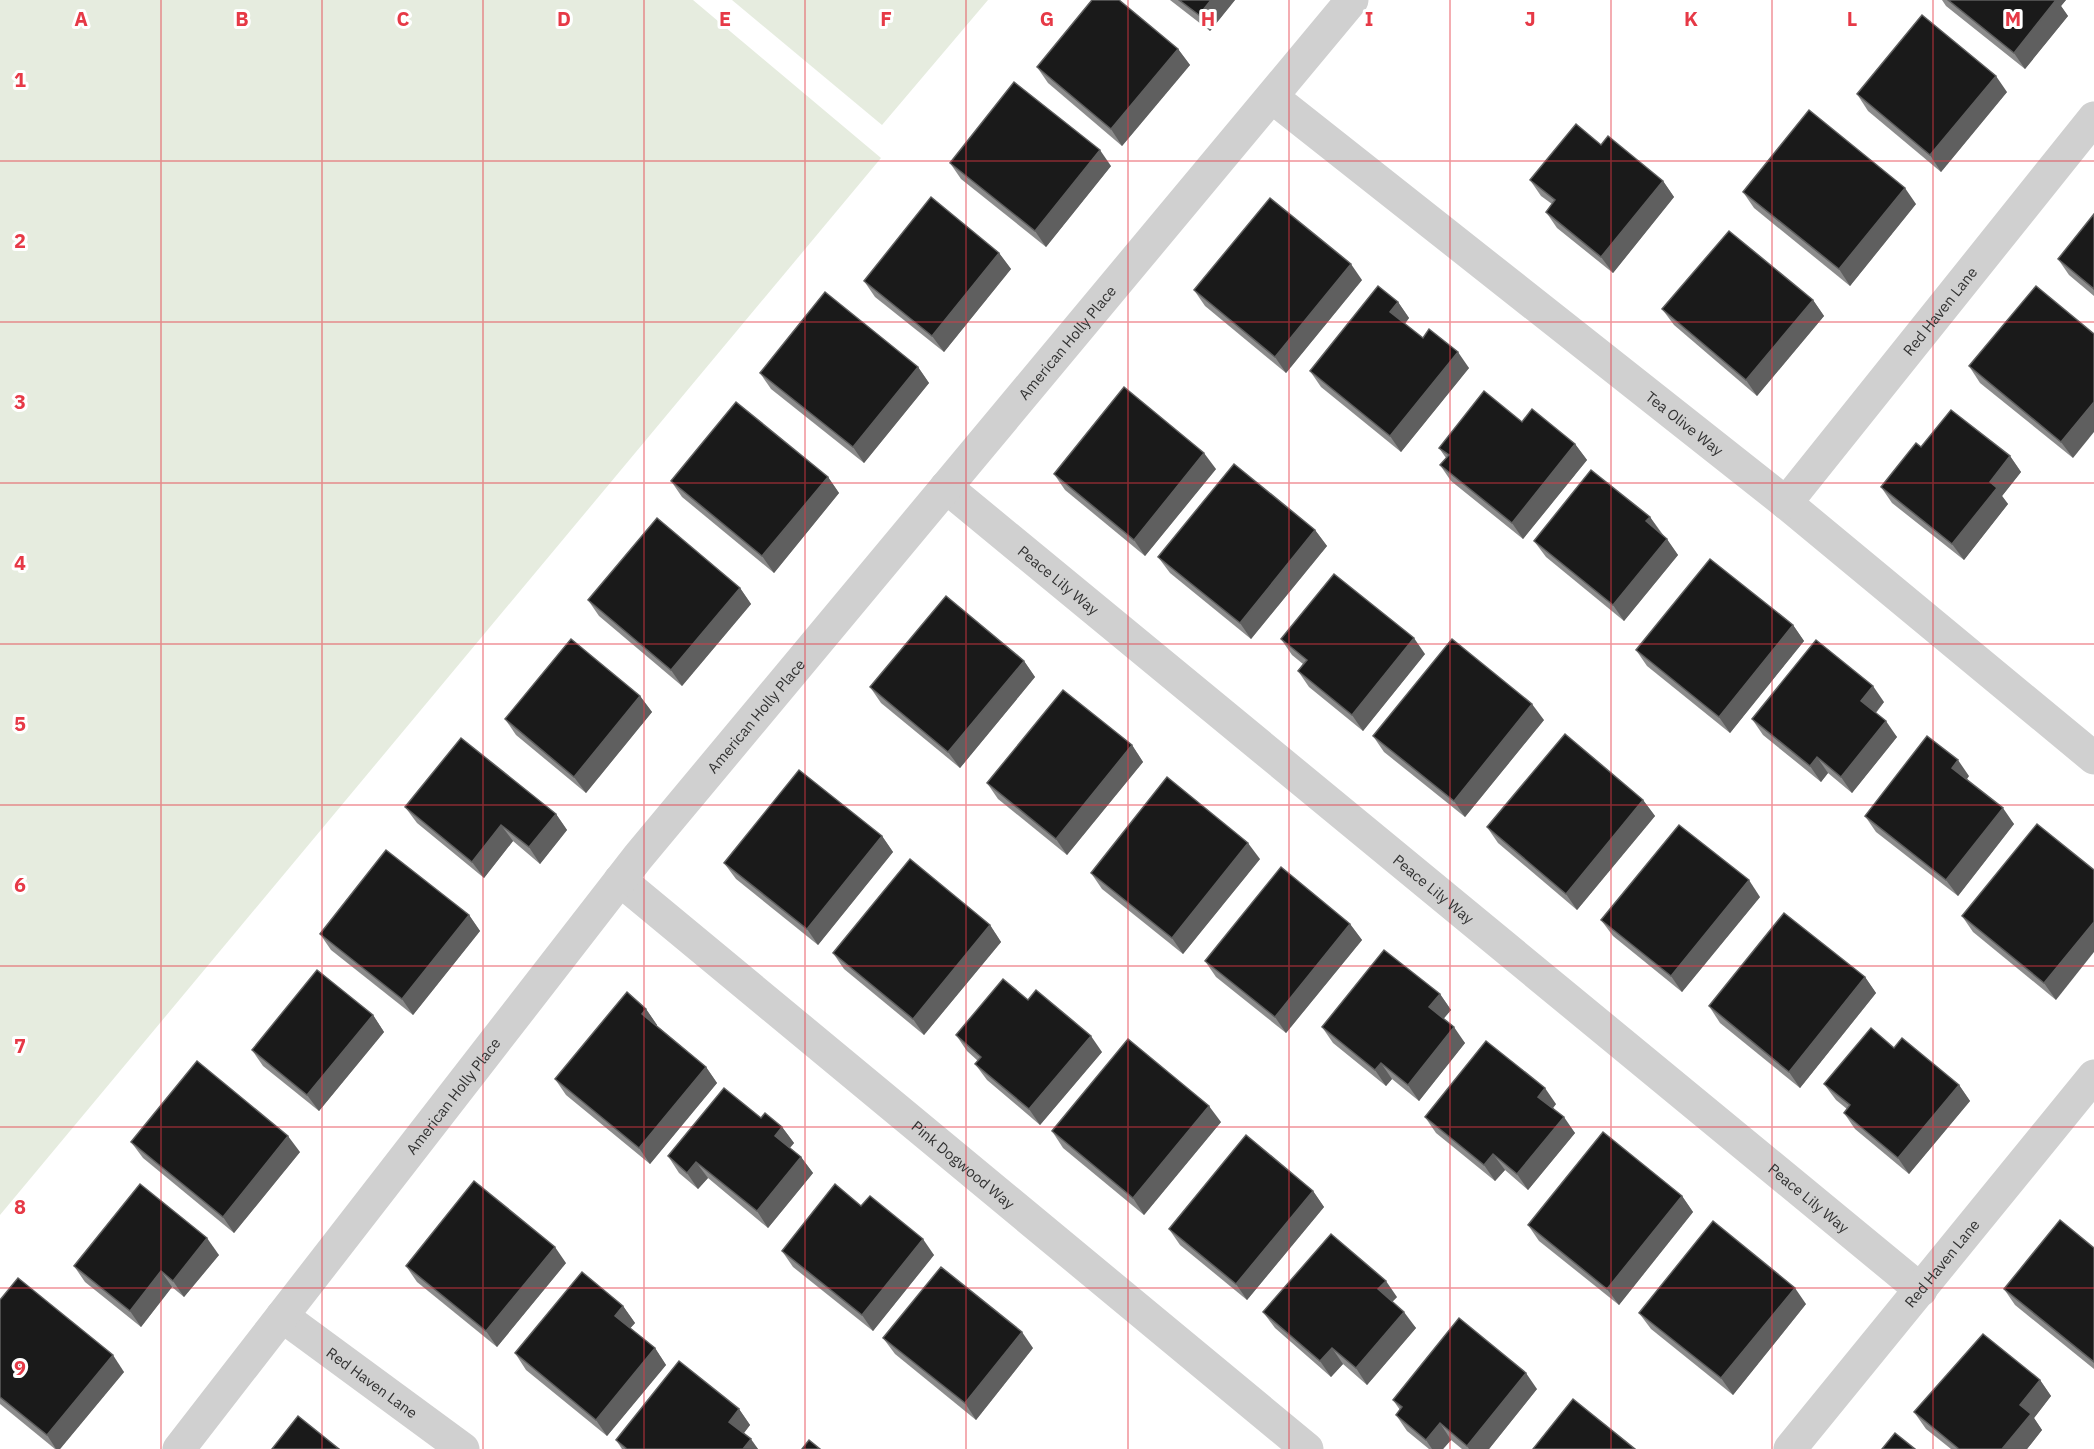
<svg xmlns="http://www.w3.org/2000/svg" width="2094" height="1449" font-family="'IBM Plex Sans',sans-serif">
	<rect width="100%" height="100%" fill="#fff"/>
	<!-- green -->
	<g fill="#e6ecdf">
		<path d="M0 0H693L881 158 0 1215Z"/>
		<path d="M732 0H988L882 125Z"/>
	</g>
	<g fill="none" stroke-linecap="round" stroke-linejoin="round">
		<!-- minor -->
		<g stroke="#d0d0d0" stroke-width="33">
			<path id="s1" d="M1272 97 1786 503 2094 758"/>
			<path id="s2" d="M946 487 1921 1290"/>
			<path id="s3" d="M1786 503 2094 118"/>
			<path id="s4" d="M620 880 1307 1449"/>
			<path id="s5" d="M282 1316 463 1449"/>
			<path id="s6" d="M179 1449 638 857 1352 0"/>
			<path id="s7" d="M1790 1449 2094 1076"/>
		</g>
	</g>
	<!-- wall -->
	<g fill="#8c8c8c">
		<path d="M1170 0H1235L1210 31Z"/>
		<path d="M1942 0H2066L2061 6 2068 16 2025 69 1946 6Z"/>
		<path d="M1178 49 1190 65 1122 146 1048 83 1037 67Z"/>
		<path d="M2007 92 1941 172 1868 111 1857 94Z"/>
		<path d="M1601 145 1663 181 1674 197 1613 273 1557 228 1546 212 1552 204 1541 196 1530 180Z"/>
		<path d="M950 163 1111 166 1046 247 961 179Z"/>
		<path d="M1743 192 1916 204 1850 286 1754 208Z"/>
		<path d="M2094 214V296L2069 275 2058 259Z"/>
		<path d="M999 253 1011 269 944 352 875 297 864 281Z"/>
		<path d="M1362 280 1286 373 1205 306 1194 290Z"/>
		<path d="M2036 286 2073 458 1980 383 1969 366Z"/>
		<path d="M1813 300 1824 316 1757 396 1674 325 1662 309Z"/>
		<path d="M1398 302 1409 318 1405 324 1423 338 1469 368 1401 452 1321 387 1310 371Z"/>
		<path d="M918 367 929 383 864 463 771 389 760 373Z"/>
		<path d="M1522 422 1575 444 1587 460 1523 539 1451 481 1440 465 1446 458 1439 448Z"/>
		<path d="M1921 447 2010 456 2021 472 2002 496 2008 504 1964 560 1892 503 1881 487Z"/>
		<path d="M1216 469 1145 556 1065 490 1054 474Z"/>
		<path d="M828 477 839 493 774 573 682 497 671 481Z"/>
		<path d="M1650 517 1678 555 1624 621 1546 557 1534 541Z"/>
		<path d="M1315 530 1327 546 1251 639 1170 573 1158 557Z"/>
		<path d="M740 588 751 604 682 686 599 616 588 600Z"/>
		<path d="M1793 625 1804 641 1730 733 1647 666 1636 650Z"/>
		<path d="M1281 639 1425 654 1363 731 1309 687 1298 671 1303 664 1292 655Z"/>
		<path d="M1024 661 1035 677 960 768 881 703 870 687Z"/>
		<path d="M640 696 652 712 586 793 516 735 505 719Z"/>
		<path d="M1884 702 1876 713 1897 737 1852 793 1828 773 1821 782 1763 735 1752 719Z"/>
		<path d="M1544 720 1465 817 1384 752 1373 736Z"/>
		<path d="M1132 745 1143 762 1067 855 998 799 987 783Z"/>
		<path d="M1969 776 1967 779 2014 824 1958 896 1876 832 1865 816Z"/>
		<path d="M1643 800 1655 816 1577 910 1498 843 1487 827Z"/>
		<path d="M405 807 556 814 567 830 540 864 513 841 484 878 417 823Z"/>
		<path d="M2037 824 2056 1000 1973 932 1962 916Z"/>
		<path d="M882 836 893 852 818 945 736 879 724 863Z"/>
		<path d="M1260 859 1183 954 1102 889 1091 873Z"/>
		<path d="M1760 897 1682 992 1613 936 1601 920Z"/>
		<path d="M469 915 480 931 413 1015 331 950 320 934Z"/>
		<path d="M1350 924 1362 940 1286 1033 1216 977 1205 961Z"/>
		<path d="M990 925 1001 942 924 1035 844 969 833 953Z"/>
		<path d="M1865 977 1876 993 1800 1088 1720 1023 1709 1006Z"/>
		<path d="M1440 994 1451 1010 1443 1019 1465 1043 1419 1101 1392 1079 1386 1086 1333 1043 1322 1027Z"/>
		<path d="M646 1009 657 1025V1026L706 1067 717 1083 650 1164 566 1095 555 1079Z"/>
		<path d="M373 1015 384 1032 319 1111 263 1066 252 1050Z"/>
		<path d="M956 1035 1102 1052 1040 1125 987 1080 975 1064 978 1061 967 1051Z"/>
		<path d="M1894 1048 1959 1085 1970 1101 1909 1174 1855 1129 1844 1113 1847 1109 1836 1100 1824 1084Z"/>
		<path d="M1556 1104 1553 1108 1575 1133 1528 1190 1505 1170 1495 1181 1436 1133 1425 1117Z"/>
		<path d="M761 1118 782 1127 794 1143 790 1148 801 1157 813 1173 768 1228 708 1178 698 1189 679 1173 668 1156Z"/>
		<path d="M1221 1122 1144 1215 1063 1148 1052 1131Z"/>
		<path d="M131 1142 300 1152 234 1233 143 1158Z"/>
		<path d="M1313 1191 1324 1207 1247 1300 1180 1245 1169 1229Z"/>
		<path d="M1682 1196 1693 1212 1619 1305 1539 1241 1528 1225Z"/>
		<path d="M861 1206 934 1255 873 1331 793 1267 782 1251Z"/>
		<path d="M2094 1248V1369L2015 1305 2004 1289Z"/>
		<path d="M219 1255 184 1297 172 1287 141 1327 85 1282 74 1266Z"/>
		<path d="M566 1263 497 1347 417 1282 406 1266Z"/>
		<path d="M1397 1297 1392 1302 1416 1328 1367 1385 1343 1364 1331 1377 1275 1328 1263 1312Z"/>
		<path d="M0 1300 124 1372 60 1449H55L0 1404Z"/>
		<path d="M1806 1304 1733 1395 1651 1329 1639 1313Z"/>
		<path d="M623 1306 635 1323 630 1328 655 1348 666 1365 607 1436 526 1370 515 1353Z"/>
		<path d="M883 1338 1033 1348 976 1420 895 1354Z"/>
		<path d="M2040 1380 2051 1396 2034 1418 2042 1430 2027 1449H1951L1926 1429 1914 1412Z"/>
		<path d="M1537 1389 1489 1449H1462L1451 1440 1443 1449H1429L1407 1431 1396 1415 1400 1410 1393 1400Z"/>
		<path d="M739 1409 750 1425 744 1433 758 1449H622L616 1440Z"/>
	</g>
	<!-- shaded-wall -->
	<g fill="#5f5f5f">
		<path d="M1211 0H1235L1210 31 1199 15Z"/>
		<path d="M2053 0H2066L2061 6 2068 16 2025 69 2014 53Z"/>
		<path d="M1178 49 1190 65 1122 146 1111 129Z"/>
		<path d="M1996 76 2007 92 1941 172 1930 155Z"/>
		<path d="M1100 150 1111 166 1046 247 1035 231Z"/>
		<path d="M1663 181 1674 197 1613 273 1601 257Z"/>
		<path d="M1905 188 1916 204 1850 286 1839 269Z"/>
		<path d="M999 253 1011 269 944 352 932 336Z"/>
		<path d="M1351 264 1362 280 1286 373 1275 357Z"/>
		<path d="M1813 300 1824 316 1757 396 1746 380Z"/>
		<path d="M1398 302 1409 318 1401 328 1390 312Z"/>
		<path d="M1458 352 1469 368 1401 452 1390 436Z"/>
		<path d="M918 367 929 383 864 463 853 447Z"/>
		<path d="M2094 402V432L2073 458 2061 442Z"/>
		<path d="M1575 444 1587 460 1523 539 1512 523Z"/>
		<path d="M1204 453 1216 469 1145 556 1134 540Z"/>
		<path d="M2010 456 2021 472 2002 496 2008 504 1964 560 1952 544 1990 482Z"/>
		<path d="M828 477 839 493 774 573 762 556Z"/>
		<path d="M1650 517 1661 533 1646 521Z"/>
		<path d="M1315 530 1327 546 1251 639 1240 623Z"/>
		<path d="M1667 539 1678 555 1624 621 1613 605Z"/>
		<path d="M740 588 751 604 682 686 671 670Z"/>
		<path d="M1793 625 1804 641 1730 733 1719 717Z"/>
		<path d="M1414 638 1425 654 1363 731 1352 715Z"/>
		<path d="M1024 661 1035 677 960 768 948 752Z"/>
		<path d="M1873 686 1884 702 1872 717 1861 701Z"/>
		<path d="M640 696 652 712 586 793 574 777Z"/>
		<path d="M1532 704 1544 720 1465 817 1454 801Z"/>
		<path d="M1886 721 1897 737 1852 793 1841 777Z"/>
		<path d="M1132 745 1143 762 1067 855 1056 839Z"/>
		<path d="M1817 757 1828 773 1821 782 1810 766Z"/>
		<path d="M1958 760 1969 776 1963 784 1952 768Z"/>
		<path d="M1643 800 1655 816 1577 910 1566 894Z"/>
		<path d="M2003 808 2014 824 1958 896 1946 880Z"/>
		<path d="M556 814 567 830 540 864 529 847Z"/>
		<path d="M501 825 513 841 484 878 472 862Z"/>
		<path d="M882 836 893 852 818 945 807 929Z"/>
		<path d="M1248 843 1260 859 1183 954 1172 938Z"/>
		<path d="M1749 880 1760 897 1682 992 1671 976Z"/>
		<path d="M469 915 480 931 413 1015 402 999Z"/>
		<path d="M2094 922V952L2056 1000 2044 983Z"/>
		<path d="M1350 924 1362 940 1286 1033 1275 1017Z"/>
		<path d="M990 925 1001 942 924 1035 913 1019Z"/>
		<path d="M1865 977 1876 993 1800 1088 1789 1072Z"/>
		<path d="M1440 994 1451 1010 1440 1023 1429 1007Z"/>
		<path d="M646 1009 657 1025 653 1030 642 1014Z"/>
		<path d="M373 1015 384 1032 319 1111 307 1095Z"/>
		<path d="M1454 1027 1465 1043 1419 1101 1408 1085Z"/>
		<path d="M1091 1036 1102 1052 1040 1125 1029 1109Z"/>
		<path d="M1381 1063 1392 1079 1386 1086 1375 1070Z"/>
		<path d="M706 1067 717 1083 650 1164 639 1148Z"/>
		<path d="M1959 1085 1970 1101 1909 1174 1898 1158Z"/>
		<path d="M1545 1088 1556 1104 1549 1113 1538 1097Z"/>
		<path d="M1209 1106 1221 1122 1144 1215 1133 1198Z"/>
		<path d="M1564 1117 1575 1133 1528 1190 1517 1174Z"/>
		<path d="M782 1127 794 1143 786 1152 775 1136Z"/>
		<path d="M288 1136 300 1152 234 1233 223 1217Z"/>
		<path d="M1493 1154 1505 1170 1495 1181 1484 1165Z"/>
		<path d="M801 1157 813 1173 768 1228 757 1211Z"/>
		<path d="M696 1162 708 1178 698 1189 687 1173Z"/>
		<path d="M1313 1191 1324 1207 1247 1300 1236 1284Z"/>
		<path d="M1682 1196 1693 1212 1619 1305 1607 1289Z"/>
		<path d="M207 1238 219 1255 184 1297 173 1281Z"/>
		<path d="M923 1239 934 1255 873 1331 862 1315Z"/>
		<path d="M555 1247 566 1263 497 1347 486 1331Z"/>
		<path d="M161 1271 172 1287 141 1327 130 1311Z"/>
		<path d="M1386 1281 1397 1297 1389 1305 1378 1289Z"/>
		<path d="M1795 1288 1806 1304 1733 1395 1721 1378Z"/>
		<path d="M623 1306 635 1323 627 1332 615 1316Z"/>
		<path d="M1404 1312 1416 1328 1367 1385 1356 1368Z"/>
		<path d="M1022 1332 1033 1348 976 1420 965 1403Z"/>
		<path d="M655 1348 666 1365 607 1436 596 1420Z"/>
		<path d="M1332 1348 1343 1364 1331 1377 1320 1361Z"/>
		<path d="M113 1355 124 1372 60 1449H56L47 1435Z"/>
		<path d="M1526 1373 1537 1389 1489 1449H1469L1467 1446Z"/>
		<path d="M2040 1380 2051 1396 2034 1418 2042 1430 2027 1449H2002L2020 1405Z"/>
		<path d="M739 1409 750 1425 740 1438 729 1422Z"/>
		<path d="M1440 1423 1451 1440 1443 1449H1432L1426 1440Z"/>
		<path d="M751 1439 758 1449H743Z"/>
	</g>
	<!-- building -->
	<g fill="#1a1a1a" stroke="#5f5f5f" stroke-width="1.5">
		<path d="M1092 0H1119L1178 49 1111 129 1037 67Z"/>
		<path d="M1179 0H1211L1199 15Z"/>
		<path d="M1948 0H2056L2014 53Z"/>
		<path d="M1922 15 1996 76 1930 155 1857 94Z"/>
		<path d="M1014 82 1100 150 1035 231 950 163Z"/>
		<path d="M1809 110 1905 188 1839 269 1743 192Z"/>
		<path d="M1576 124 1601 145 1608 136 1663 181 1601 257 1546 212 1555 200 1530 180Z"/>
		<path d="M931 197 999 253 932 336 864 281Z"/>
		<path d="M1270 198 1351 264 1275 357 1194 290Z"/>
		<path d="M2094 214V289L2058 259Z"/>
		<path d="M1729 231 1813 300 1746 380 1662 309Z"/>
		<path d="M1378 286 1398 302 1390 312 1423 338 1429 329 1458 352 1390 436 1310 371Z"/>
		<path d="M2036 286 2094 334V402L2061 442 1969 366Z"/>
		<path d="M825 292 918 367 853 447 760 373Z"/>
		<path d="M1124 387 1204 453 1134 540 1054 474Z"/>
		<path d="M1484 391 1522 422 1532 409 1575 444 1512 523 1440 465 1449 455 1439 448Z"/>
		<path d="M736 402 828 477 762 556 671 481Z"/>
		<path d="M1951 410 2010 456 1990 482 1997 488 1952 544 1881 487 1916 443 1921 447Z"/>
		<path d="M1234 464 1315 530 1240 623 1158 557Z"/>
		<path d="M1591 470 1650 517 1646 521 1667 539 1613 605 1534 541Z"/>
		<path d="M657 518 740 588 671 670 588 600Z"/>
		<path d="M1710 559 1793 625 1719 717 1636 650Z"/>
		<path d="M1334 574 1414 638 1352 715 1298 671 1307 660 1281 639Z"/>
		<path d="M946 596 1024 661 948 752 870 687Z"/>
		<path d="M571 639 640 696 574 777 505 719Z"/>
		<path d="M1452 639 1532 704 1454 801 1373 736Z"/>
		<path d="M1816 640 1873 686 1861 701 1886 721 1841 777 1817 757 1810 766 1752 719Z"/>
		<path d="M1063 690 1132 745 1056 839 987 783Z"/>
		<path d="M1565 734 1643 800 1566 894 1487 827Z"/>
		<path d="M1927 736 1958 760 1952 768 2003 808 1946 880 1865 816Z"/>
		<path d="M461 738 556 814 529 847 501 825 472 862 405 807Z"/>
		<path d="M799 770 882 836 807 929 724 863Z"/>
		<path d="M1167 777 1248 843 1172 938 1091 873Z"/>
		<path d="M2037 824 2094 870V922L2044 983 1962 916Z"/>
		<path d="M1679 825 1749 880 1671 976 1601 920Z"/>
		<path d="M386 850 469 915 402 999 320 934Z"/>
		<path d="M910 859 990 925 913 1019 833 953Z"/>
		<path d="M1281 867 1350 924 1275 1017 1205 961Z"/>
		<path d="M1784 913 1865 977 1789 1072 1709 1006Z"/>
		<path d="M1384 950 1440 994 1429 1007 1454 1027 1408 1085 1381 1063 1375 1070 1322 1027Z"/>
		<path d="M317 970 373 1015 307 1095 252 1050Z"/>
		<path d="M1003 979 1028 1000 1036 990 1091 1036 1029 1109 975 1064 981 1057 956 1035Z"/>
		<path d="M627 992 646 1009 642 1014 706 1067 639 1148 555 1079Z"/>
		<path d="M1871 1028 1894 1048 1902 1038 1959 1085 1898 1158 1844 1113 1850 1105 1824 1084Z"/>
		<path d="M1128 1039 1209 1106 1133 1198 1052 1131Z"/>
		<path d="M1486 1041 1545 1088 1538 1097 1564 1117 1517 1174 1493 1154 1484 1165 1425 1117Z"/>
		<path d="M197 1061 288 1136 223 1217 131 1142Z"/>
		<path d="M724 1088 761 1118 765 1113 782 1127 775 1136 801 1157 757 1211 696 1162 687 1173 668 1156Z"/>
		<path d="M1603 1132 1682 1196 1607 1289 1528 1225Z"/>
		<path d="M1246 1135 1313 1191 1236 1284 1169 1229Z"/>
		<path d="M474 1181 555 1247 486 1331 406 1266Z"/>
		<path d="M140 1184 207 1238 173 1281 161 1271 130 1311 74 1266Z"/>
		<path d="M835 1184 861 1206 870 1196 923 1239 862 1315 782 1251Z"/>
		<path d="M2060 1220 2094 1248V1362L2004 1289Z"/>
		<path d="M1713 1221 1795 1288 1721 1378 1639 1313Z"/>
		<path d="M1331 1234 1386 1281 1378 1289 1404 1312 1356 1368 1332 1348 1320 1361 1263 1312Z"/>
		<path d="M941 1267 1022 1332 965 1403 883 1338Z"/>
		<path d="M582 1272 623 1306 615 1316 655 1348 596 1420 515 1353Z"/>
		<path d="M18 1278 113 1355 47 1435 0 1397V1300Z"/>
		<path d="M1459 1318 1526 1373 1467 1446 1440 1423 1426 1440 1396 1415 1402 1407 1393 1400Z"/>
		<path d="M1983 1334 2040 1380 2020 1405 2031 1414 2002 1449H1959L1914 1412Z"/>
		<path d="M679 1361 739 1409 729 1422 751 1439 743 1449H627L616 1440Z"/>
		<path d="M1573 1399 1635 1449H1533Z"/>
		<path d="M298 1416 339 1449H272Z"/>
		<path d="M1895 1433 1915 1449H1882Z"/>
		<path d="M809 1440 820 1449H802Z"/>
	</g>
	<!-- grid -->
	<path fill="none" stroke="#e63946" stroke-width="1.5" stroke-opacity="0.55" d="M161 0V1449M322 0V1449M483 0V1449M644 0V1449M805 0V1449M966 0V1449M1128 0V1449M1289 0V1449M1450 0V1449M1611 0V1449M1772 0V1449M1933 0V1449M0 161H2094M0 322H2094M0 483H2094M0 644H2094M0 805H2094M0 966H2094M0 1127H2094M0 1288H2094"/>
	<g text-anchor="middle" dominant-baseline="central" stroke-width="6" stroke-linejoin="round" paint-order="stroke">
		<!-- street labels -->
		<g font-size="15" fill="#333" stroke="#fff">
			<text stroke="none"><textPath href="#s3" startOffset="246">Red Haven Lane</textPath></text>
			<text stroke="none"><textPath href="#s6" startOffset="1419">American Holly Place</textPath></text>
			<text stroke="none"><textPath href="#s1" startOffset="526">Tea Olive Way</textPath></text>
			<text stroke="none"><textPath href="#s2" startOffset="146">Peace Lily Way</textPath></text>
			<text stroke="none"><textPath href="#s6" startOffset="933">American Holly Place</textPath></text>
			<text stroke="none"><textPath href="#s2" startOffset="632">Peace Lily Way</textPath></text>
			<text stroke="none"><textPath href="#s6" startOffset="447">American Holly Place</textPath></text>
			<text stroke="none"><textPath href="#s4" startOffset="446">Pink Dogwood Way</textPath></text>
			<text stroke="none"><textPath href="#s2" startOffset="1118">Peace Lily Way</textPath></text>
			<text stroke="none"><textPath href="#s7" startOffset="240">Red Haven Lane</textPath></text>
			<text stroke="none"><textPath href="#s5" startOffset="112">Red Haven Lane</textPath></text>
		</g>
	</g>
	<g font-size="20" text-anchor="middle" font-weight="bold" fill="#e63946" stroke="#fff" stroke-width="6" stroke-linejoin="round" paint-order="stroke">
		<text x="81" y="26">A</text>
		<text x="242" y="26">B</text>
		<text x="403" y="26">C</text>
		<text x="564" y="26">D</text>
		<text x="725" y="26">E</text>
		<text x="886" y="26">F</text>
		<text x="1047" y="26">G</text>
		<text x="1208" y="26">H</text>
		<text x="1369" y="26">I</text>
		<text x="1530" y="26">J</text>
		<text x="1691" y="26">K</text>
		<text x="1852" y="26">L</text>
		<text x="2013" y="26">M</text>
		<text x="20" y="87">1</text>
		<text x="20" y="248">2</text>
		<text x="20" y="409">3</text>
		<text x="20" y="570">4</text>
		<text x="20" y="731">5</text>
		<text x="20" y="892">6</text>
		<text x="20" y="1053">7</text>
		<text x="20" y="1214">8</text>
		<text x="20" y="1375">9</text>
	</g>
</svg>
